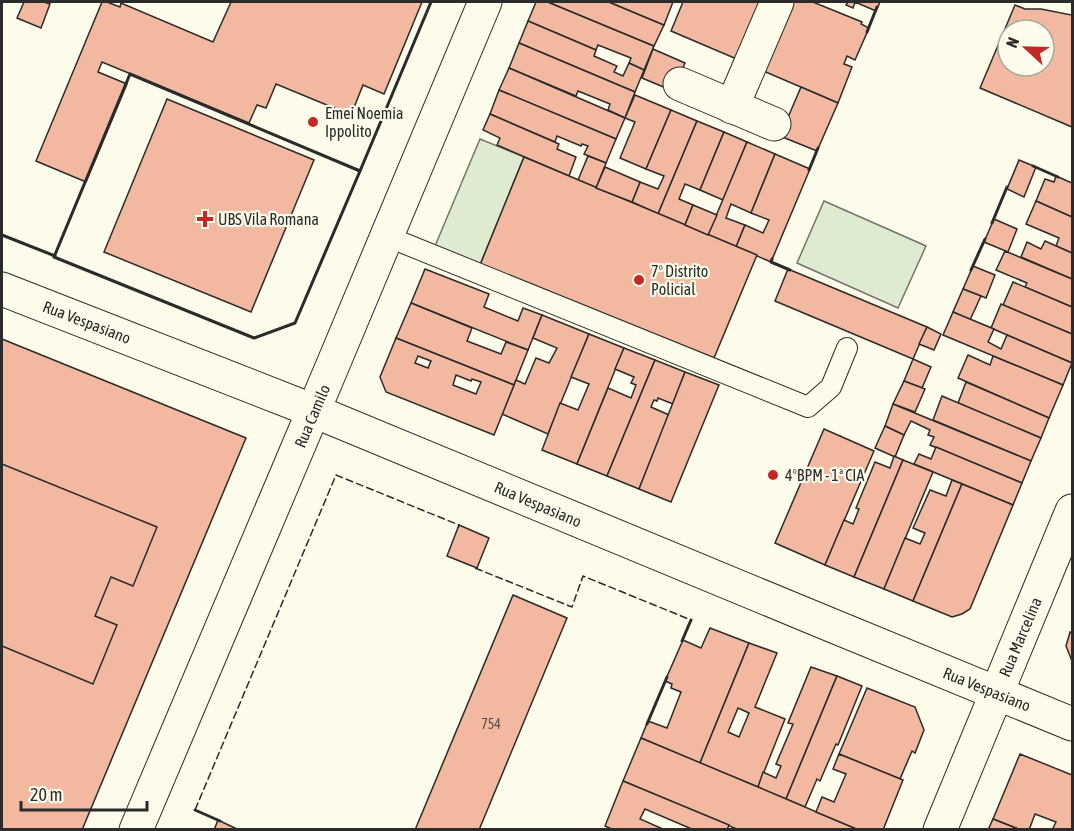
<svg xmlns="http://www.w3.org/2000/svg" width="1074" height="831" font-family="'Asap Condensed',sans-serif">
	<rect width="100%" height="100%" fill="#fdfbea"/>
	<!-- green -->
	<g fill="#deebd1" stroke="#74746e" stroke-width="1.5">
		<path d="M480 139 524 157 480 265 435 246Z"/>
		<path d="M824 201 926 246 898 308 797 263Z"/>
	</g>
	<!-- building -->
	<g fill="#f2b8a0" stroke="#2b2b2b" stroke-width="1.5" fill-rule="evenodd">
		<path d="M24 2H44L50 4 41 28 17 18Z"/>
		<path d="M102 2H107L120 7 121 3 213 42 231 2H422L384 94 363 85 351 115 276 84 266 108 257 105 249 123 102 62 98 72 127 84 86 182 36 161Z"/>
		<path d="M536 2H548L654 46 644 70 629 63 631 58 598 45 596 50 528 21Z"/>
		<path d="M548 2H609L664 25 654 46Z"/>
		<path d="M609 2H673L664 25Z"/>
		<path d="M683 2H763L739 60 671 31Z"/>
		<path d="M790 2H813L862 22 861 24 869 28 855 60 847 56 844 64 852 67 838 103 761 70Z"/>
		<path d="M848 2H880L876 11 855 2 853 8 846 5Z"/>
		<path d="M1015 5 1025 9H1041L1072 15V127L980 88ZM1008 30H1044V66H1008Z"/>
		<path d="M528 21 596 50 594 56 617 66 614 72 623 76 629 63 644 70 635 92 519 43Z"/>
		<path d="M519 43 635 92 625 118 608 110 610 104 578 91 576 96 509 68Z"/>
		<path d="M653 49 685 63 673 91 642 78Z"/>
		<path d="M509 68 625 118 616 139 499 90Z"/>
		<path d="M801 87 838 103 817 151 780 136Z"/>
		<path d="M499 90 616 139 606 163 584 154 588 146 582 144 581 146 557 136 555 142 490 114Z"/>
		<path d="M635 95 671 110 646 169 620 158 635 122 625 118Z"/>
		<path d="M167 99 314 160 251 312 104 252Z"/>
		<path d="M671 110 697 121 658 214 632 202 640 182 658 189 664 176 646 169Z"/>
		<path d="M490 114 559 144 557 149 576 157 569 176 497 145 500 138 483 130Z"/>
		<path d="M697 121 724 132 700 190 685 184 679 199 693 205 685 225 658 214Z"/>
		<path d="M724 132 747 142 723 200 700 190Z"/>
		<path d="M747 142 775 154 751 213 731 204 726 218 745 225 736 247 708 235Z"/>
		<path d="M775 154 810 169 771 262 736 247 745 225 763 233 769 220 751 213Z"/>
		<path d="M588 156 606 163 596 188 578 180Z"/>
		<path d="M524 157 757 255 714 358 480 265Z"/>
		<path d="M1019 160 1036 167 1024 197 1007 189Z"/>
		<path d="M605 167 640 182 632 202 596 188Z"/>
		<path d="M1056 176 1072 183V217L1036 201 1045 179 1054 182Z"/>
		<path d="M1036 201 1072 217V253L1056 246 1059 238 1026 224Z"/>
		<path d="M693 205 717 215 708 235 685 225Z"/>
		<path d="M994 219 1017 229 1008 252 984 242Z"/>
		<path d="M1045 241 1072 253V279L1021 257 1027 242 1041 249Z"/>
		<path d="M1005 251 1072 279V307L1025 287 1027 283 996 270Z"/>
		<path d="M973 266 995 275 986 298 963 289Z"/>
		<path d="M425 269 489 294 484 307 518 321 523 308 542 315 528 350 411 303Z"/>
		<path d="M788 269 927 327 913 359 775 301Z"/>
		<path d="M1013 282 1072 307V334L1003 305Z"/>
		<path d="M963 289 981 296 970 320 953 312Z"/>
		<path d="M411 303 472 328 467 341 501 354 506 342 528 350 514 385 396 338Z"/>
		<path d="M1001 304 1072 334V363L991 328Z"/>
		<path d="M953 312 994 329 988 342 1001 349 1007 335 1072 363 1063 385 943 335Z"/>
		<path d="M542 315 589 334 548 434 502 414 516 380 525 384 536 358 549 363 557 348 533 338Z"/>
		<path d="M927 327 941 334 934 350 919 344Z"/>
		<path d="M589 334 624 348 577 464 542 450 560 403 578 410 589 384 571 377Z"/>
		<path d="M396 338 514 385 494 435 386 392 380 377ZM418 356 431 361 428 368 415 363ZM456 375 471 381 472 379 481 382 476 394 453 385Z"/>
		<path d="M2 339 246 438 82 830H2Z"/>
		<path d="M624 348 655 360 607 476 577 464 608 388 631 398 636 385 631 383 634 377 615 369Z"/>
		<path d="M968 355 990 365 993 356 1063 385 1049 418 958 378Z"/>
		<path d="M913 359 931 367 922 388 904 381Z"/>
		<path d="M655 360 685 372 673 404 658 398 657 401 654 400 651 407 669 415 639 489 607 476Z"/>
		<path d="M685 372 719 385 671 502 639 489Z"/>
		<path d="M904 381 925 389 915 412 893 404Z"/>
		<path d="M966 382 1049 418 1041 438 958 403Z"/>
		<path d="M942 396 1041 438 1031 461 933 420Z"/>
		<path d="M893 404 1031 461 1022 483 930 445 934 437 928 435 930 430 911 421 904 435 885 426Z"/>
		<path d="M885 426 904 435 895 457 875 448Z"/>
		<path d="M824 429 874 451 825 565 775 543Z"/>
		<path d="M936 447 1022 483 1013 505 914 464 919 454 931 459Z"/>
		<path d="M894 456 903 460 854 577 825 565 844 520 853 524 859 509 856 508 875 462 890 468Z"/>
		<path d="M903 460 933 472 884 589 854 577Z"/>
		<path d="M2 464 157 527 133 586 111 577 95 616 117 625 93 684 2 646Z"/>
		<path d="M952 480 962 484 913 601 884 589 905 538 920 544 925 533 913 528 930 490 946 496Z"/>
		<path d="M962 484 1013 505 970 609 962 614 952 617 913 601Z"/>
		<path d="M459 525 489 538 477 568 447 556Z"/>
		<path d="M513 595 567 618 479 830H415Z"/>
		<path d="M710 628 749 643 700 763 641 738 648 721 667 728 681 692 671 688 672 684 665 681 683 640 701 648Z"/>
		<path d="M1070 632 1072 633V661L1066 646Z"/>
		<path d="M749 643 777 653 755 707 785 719 758 787 700 763ZM738 708 749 713 739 737 728 732Z"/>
		<path d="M811 667 837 676 786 799 758 787 763 772 776 778 781 766 776 764 793 724 788 723Z"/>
		<path d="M837 676 862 686 838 745 836 744 820 781 817 779 805 807 786 799Z"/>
		<path d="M867 688 915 707 924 730 915 753 912 751 900 779 839 754Z"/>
		<path d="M641 738 758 787 859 830H739L623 781Z"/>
		<path d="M839 754 903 780 883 830H859L816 812 822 797 834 802 846 774 833 769Z"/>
		<path d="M1020 754 1072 775V830H1052L1056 822 1035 814 1029 830H1021L993 819Z"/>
		<path d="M623 781 729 825 727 830H694L645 809 640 819 665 830H614L605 826Z"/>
		<path d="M993 819 1021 830H988Z"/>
		<path d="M218 820 239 830H214Z"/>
	</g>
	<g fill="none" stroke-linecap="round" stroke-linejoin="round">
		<!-- lane casing -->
		<g stroke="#2b2b2b" stroke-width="22">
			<path id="lane" d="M386 236 808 407 831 387 847 348"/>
		</g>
		<!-- street casing -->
		<g stroke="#2b2b2b" stroke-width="35">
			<g id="street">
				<path d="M680 84 774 124"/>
				<path d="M732 107 777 2"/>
				<path d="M2 289 314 411 826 623 1072 724"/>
				<path d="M136 830 332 367 485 2"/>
				<path d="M940 830 1072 511"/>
			</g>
		</g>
		<!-- lane -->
		<use href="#lane" stroke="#fdfbea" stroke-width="20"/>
		<!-- street -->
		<use href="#street" stroke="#fdfbea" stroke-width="33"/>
		<!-- fence -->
		<g stroke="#2b2b2b" stroke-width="1.5" stroke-dasharray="8 3" stroke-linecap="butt">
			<path d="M475 568 572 607 583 576 691 620"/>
			<path d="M195 810 336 475 459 525 458 528"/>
		</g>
		<!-- wall -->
		<g stroke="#2b2b2b" stroke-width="3">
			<path d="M867 32 877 7"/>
			<path d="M130 74 360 171 295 323 254 338 54 257Z"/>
			<path d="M1033 166 1058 177"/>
			<path d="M358 170 360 171 431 2"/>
			<path d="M809 170 818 148"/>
			<path d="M992 223 1007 187"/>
			<path d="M2 235 55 256"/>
			<path d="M772 259 771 262 790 270"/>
			<path d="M971 270 985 239"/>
			<path d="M682 641 691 620"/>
			<path d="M647 724 667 677"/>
			<path d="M195 810 220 821"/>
		</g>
	</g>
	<!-- markers -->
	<g fill="#c62828" stroke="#fdfbea" stroke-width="2">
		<circle cx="313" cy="122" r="6"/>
		<path d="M202 210h6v6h6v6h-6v6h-6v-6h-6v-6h6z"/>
		<circle cx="639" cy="280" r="6"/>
		<circle cx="773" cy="475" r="6"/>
	</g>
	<g text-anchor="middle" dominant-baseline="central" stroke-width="4.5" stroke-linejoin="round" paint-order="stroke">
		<!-- number labels -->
		<g font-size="14" fill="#5d4e48">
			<text x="491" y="724">754</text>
		</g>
		<!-- poi labels -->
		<g font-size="16" fill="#2b2b2b" stroke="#fdfbea" text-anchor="start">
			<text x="325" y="113">Emei Noemia<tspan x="325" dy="18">Ippolito</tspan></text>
			<text x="218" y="219">UBS Vila Romana</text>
			<text x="651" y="271">7º Distrito<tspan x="651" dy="18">Policial</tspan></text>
			<text x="785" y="475">4ºBPM - 1ª CIA</text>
		</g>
		<!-- street labels -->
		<g font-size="16" fill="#2b2b2b" stroke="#fdfbea">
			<text transform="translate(87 322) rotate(21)">Rua Vespasiano</text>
			<text transform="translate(312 416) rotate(-67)">Rua Camilo</text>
			<text transform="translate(538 504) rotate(23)">Rua Vespasiano</text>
			<text transform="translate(1020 637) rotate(-67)">Rua Marcelina</text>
			<text transform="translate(987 689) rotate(22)">Rua Vespasiano</text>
		</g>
	</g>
	<!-- border -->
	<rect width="1074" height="831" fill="none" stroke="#2b2b2b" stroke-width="6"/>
	<!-- north arrow -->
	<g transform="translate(1026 48) rotate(292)"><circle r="28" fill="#fdfbea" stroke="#a9a89e" stroke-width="1.5"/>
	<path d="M0-4.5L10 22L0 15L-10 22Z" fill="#c62828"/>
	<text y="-9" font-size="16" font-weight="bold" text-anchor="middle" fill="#2b2b2b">N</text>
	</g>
	<!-- scale -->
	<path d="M21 801v9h126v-9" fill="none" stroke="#2b2b2b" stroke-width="3"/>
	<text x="30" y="801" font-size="18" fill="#2b2b2b" stroke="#fdfbea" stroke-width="4.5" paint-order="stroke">20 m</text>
</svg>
